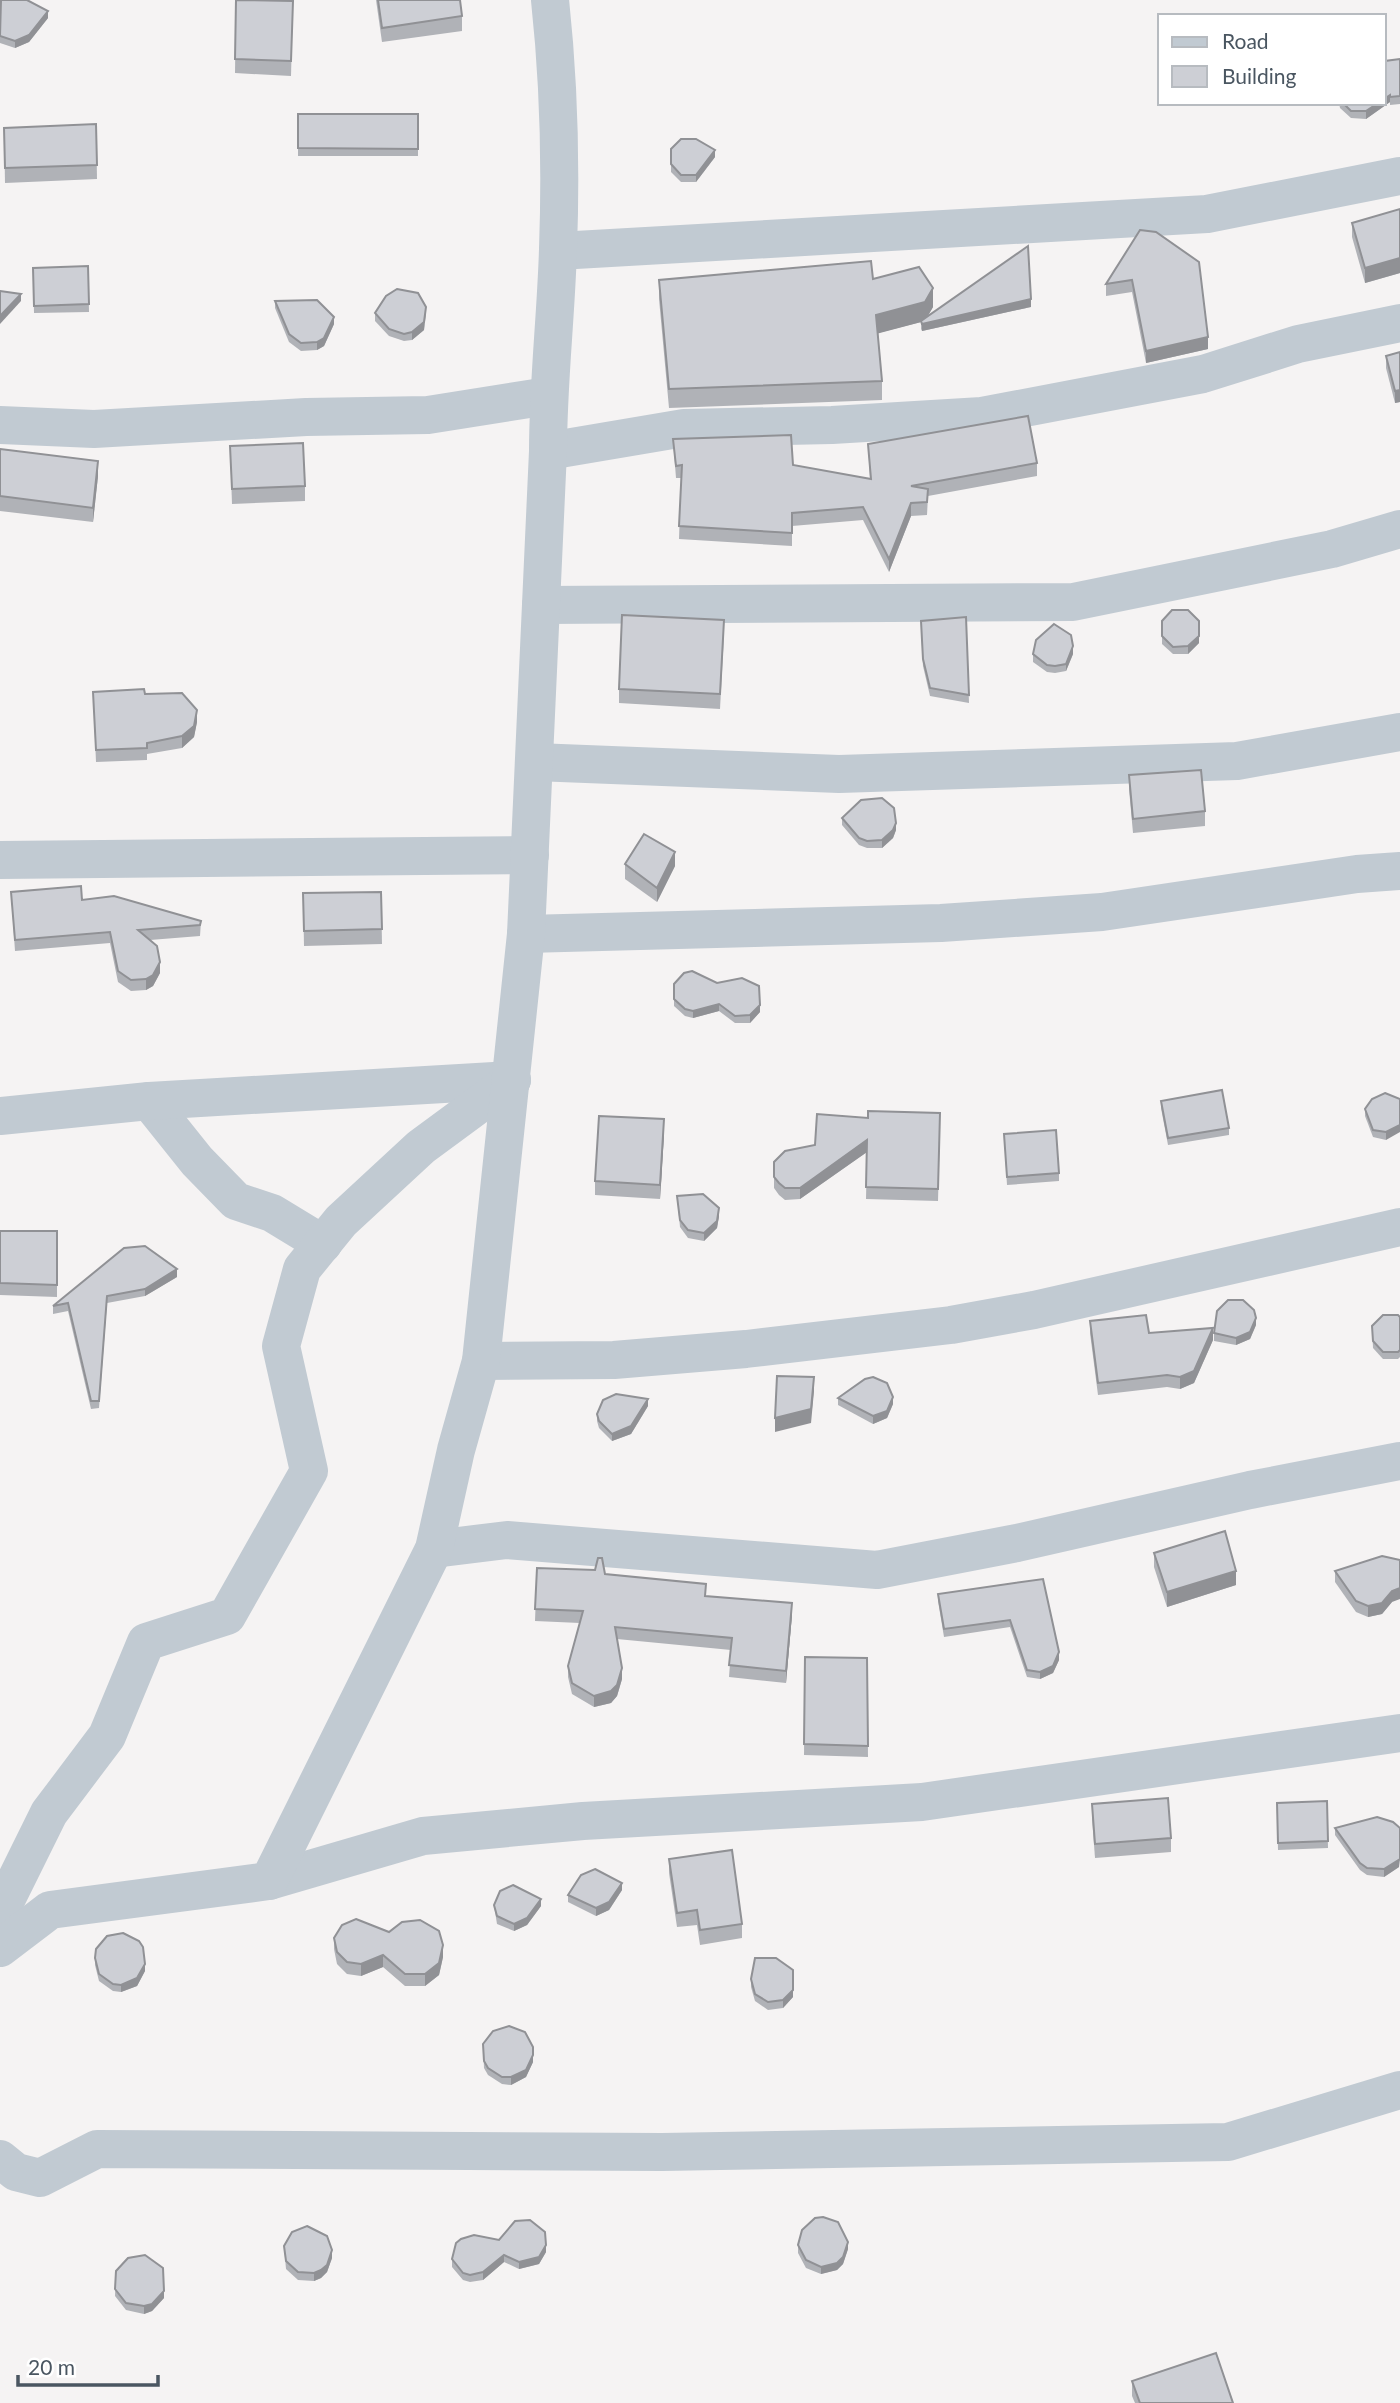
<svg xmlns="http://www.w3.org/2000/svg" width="1400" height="2403" font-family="Lato,sans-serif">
	<rect width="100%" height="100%" fill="#f5f3f3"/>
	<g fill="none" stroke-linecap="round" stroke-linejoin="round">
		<!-- street -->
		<g stroke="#c1cad2" stroke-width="38">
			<path d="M558 251 1207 214 1400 176"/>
			<path d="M0 425 94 429 306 417 428 415 548 396"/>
			<path d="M548 451 684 428 832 425 982 416 1203 374 1298 344 1400 323"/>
			<path d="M541 605 1073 602 1332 549 1400 529"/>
			<path d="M535 762 839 774 1237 761 1400 732"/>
			<path d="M0 860 530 855"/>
			<path d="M526 934 941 923 1102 912 1357 874 1400 871"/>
			<path d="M149 1101 197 1161 236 1201 272 1213 323 1244"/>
			<path d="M0 1116 149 1101 512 1080"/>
			<path d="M481 1361 614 1360 746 1349 951 1325 1034 1310 1400 1227"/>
			<path d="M434 1549 507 1540 877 1570 1017 1543 1250 1490 1400 1461"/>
			<path d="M269 1881 423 1836 583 1821 922 1802 1400 1733"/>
			<path d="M0 1912 49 1813 107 1736 146 1642 227 1616 309 1471 281 1346 302 1269 341 1221 421 1147 512 1080"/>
			<path d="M0 1948 50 1910 269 1881 434 1549 456 1450 481 1361 526 934 548 451C548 383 556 317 558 249 561 166 559 83 550 0"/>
			<path d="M0 2159 16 2172 40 2178 97 2149 662 2152 1228 2142 1400 2090"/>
		</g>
	</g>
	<!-- wall -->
	<g fill="#b0b2b7">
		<path d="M236 0 293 1 291 76 235 73Z"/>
		<path d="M376 0H460L462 16V31L382 42Z"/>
		<path d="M0 1 48 18 29 42 15 48 0 43Z"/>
		<path d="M1400 59V104L1390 105V102L1366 119 1351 118 1340 108 1339 103H1384L1385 61Z"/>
		<rect x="298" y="114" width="120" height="42"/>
		<path d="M96 124 97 179 5 183 4 128Z"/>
		<path d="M671 149 715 157 696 182H681L671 172Z"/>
		<path d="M1400 209V273L1365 283 1352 237V223Z"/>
		<path d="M1140 230 1208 349 1146 363 1132 292 1106 296V284Z"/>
		<path d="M88 266 89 312 34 313 33 268Z"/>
		<path d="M873 279 933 307 927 317 1031 307 922 331 921 329V322L878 333 882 381V400L669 408 659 299V280Z"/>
		<path d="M275 301 334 324 324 346 317 350 301 351 289 342 275 308Z"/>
		<path d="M375 313 426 314 424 330 412 340 404 341 389 336 375 321Z"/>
		<path d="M1400 352V402L1395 403 1386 368V356Z"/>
		<path d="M673 439 793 465 870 479 868 444 1037 463V476L928 496 927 515 911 516 889 572 863 520 792 526V546L679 539 681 478H676Z"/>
		<path d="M230 446 305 486V501L232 504Z"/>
		<path d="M0 449 98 476 93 522 0 511Z"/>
		<path d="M966 617 969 703 930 696 923 666 921 628Z"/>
		<path d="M1162 621 1199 643 1188 654H1173L1162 644Z"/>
		<path d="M724 635 720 709 619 703V689Z"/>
		<path d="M1033 654H1073L1066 671 1055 673 1047 672 1033 662Z"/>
		<path d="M93 692 145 694 197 722 194 737 182 748 147 754V760L96 762Z"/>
		<path d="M1129 775 1205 811V826L1133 833 1129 789Z"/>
		<path d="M842 818 896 830 893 838 882 848H867L859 845 842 825Z"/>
		<path d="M625 864 675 866 657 902 625 879Z"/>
		<path d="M11 892 82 900 201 921 200 936 150 940 160 973 153 986 146 990 131 991 118 982 110 943 15 951Z"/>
		<path d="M381 892 382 944 304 946 303 893Z"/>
		<path d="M674 984 760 1012 750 1023H735L719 1011 693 1018 685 1016 674 1006Z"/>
		<path d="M1399 1099 1386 1140 1373 1137 1365 1116V1109Z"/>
		<path d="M1161 1101 1229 1128V1135L1168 1145 1161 1108Z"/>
		<path d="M940 1125 938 1201 866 1199 867 1152 800 1199 785 1200 779 1195 774 1188V1162L815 1145Z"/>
		<path d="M664 1134 660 1199 595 1195V1181Z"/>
		<path d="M1004 1134 1059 1173V1181L1007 1185Z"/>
		<path d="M677 1196 719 1216 717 1228 704 1241 688 1238 680 1227Z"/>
		<path d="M0 1231H57V1297L0 1295Z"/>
		<path d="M177 1277 145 1296 107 1303 99 1408 91 1409 68 1311 53 1314V1306Z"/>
		<path d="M1400 1317V1357L1398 1359H1383L1373 1348 1372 1326Z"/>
		<path d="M1090 1321 1149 1333 1213 1340 1194 1383 1180 1389 1167 1387 1098 1395 1090 1333Z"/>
		<path d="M1256 1325 1250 1339 1236 1345 1214 1341V1333Z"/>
		<path d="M838 1398 893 1404 887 1418 873 1424 838 1405Z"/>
		<path d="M648 1406 631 1434 612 1441 599 1428 597 1421V1414Z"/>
		<path d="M1154 1553 1236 1585 1167 1607 1154 1567Z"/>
		<path d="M537 1568 605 1574 792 1615 786 1683 729 1677 731 1650 617 1639 622 1679 617 1696 611 1703 594 1707 572 1694 568 1677V1666L580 1623 535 1621Z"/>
		<path d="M1335 1571 1392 1602 1382 1614 1368 1617 1356 1612 1335 1582Z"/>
		<path d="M1043 1579 1059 1660 1053 1673 1040 1679 1027 1677 1010 1627 944 1637 938 1601V1594Z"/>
		<path d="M805 1657 867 1658 868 1757 804 1755Z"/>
		<path d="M1327 1801 1328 1848 1278 1850 1277 1803Z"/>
		<path d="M1092 1804 1171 1838V1852L1095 1858 1092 1818Z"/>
		<path d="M1335 1828 1399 1867 1384 1877 1367 1875 1360 1870 1335 1835Z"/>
		<path d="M669 1859 742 1924V1938L700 1945 697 1925 677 1927 669 1873Z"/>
		<path d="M622 1890 609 1910 596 1916 568 1902V1895Z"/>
		<path d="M494 1905 541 1906 527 1925 514 1931 497 1924Z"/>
		<path d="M334 1938 443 1957 439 1975 425 1986H405L383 1967 361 1976 347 1974 337 1964 334 1949Z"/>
		<path d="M95 1958 145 1971 137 1986 121 1992 113 1991 99 1981 95 1965Z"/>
		<path d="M751 1979 793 1997 783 2008 768 2010 755 2001 751 1987Z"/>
		<path d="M483 2044 533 2062 526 2077 511 2085 502 2084 488 2075 484 2068Z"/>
		<path d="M798 2245 848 2249 843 2264 837 2270 821 2274 806 2268 798 2253Z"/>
		<path d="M284 2246 332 2258 327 2272 321 2278 314 2281 298 2280 286 2269Z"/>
		<path d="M546 2252 539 2264 519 2269 504 2262 483 2280 470 2282 463 2280 452 2267V2259Z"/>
		<path d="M116 2271 164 2298 152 2311 144 2314 126 2310 115 2296Z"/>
		<path d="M1132 2381 1233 2403H1135L1132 2396Z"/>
	</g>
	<!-- shaded-wall -->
	<g fill="#909195">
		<path d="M48 11V18L29 42 15 48V41Z"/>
		<path d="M1390 95V102L1366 119V111L1378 103H1384V99Z"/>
		<path d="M715 150V157L696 182V175Z"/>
		<path d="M1400 258V273L1365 283V268Z"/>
		<path d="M933 288V307L925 321 876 334V315Z"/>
		<path d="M21 294V301L0 324V316Z"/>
		<path d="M1031 299V307L922 331V324Z"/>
		<path d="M426 307 424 330 412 340V332Z"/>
		<path d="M334 317V324L324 346 317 350V342Z"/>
		<path d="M1208 337V349L1146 363V351Z"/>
		<path d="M1400 390V402L1395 403V391Z"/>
		<path d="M98 461V476L93 522V508Z"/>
		<path d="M911 503V516L889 572V559Z"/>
		<path d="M1199 636V643L1188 654V646Z"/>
		<path d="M1073 646V654L1066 671V664Z"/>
		<path d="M197 710V722L194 737 182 748V736Z"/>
		<path d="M896 823V830L893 838 882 848V840Z"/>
		<path d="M675 852V866L657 902V888Z"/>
		<path d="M160 962V973L153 986 146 990V979Z"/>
		<path d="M719 1004V1011L693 1018V1011Z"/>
		<path d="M760 1005V1012L750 1023V1015Z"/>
		<path d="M664 1119V1134L660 1199V1185Z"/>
		<path d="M1400 1125V1132L1386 1140V1132Z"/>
		<path d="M867 1140V1152L800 1199V1188Z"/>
		<path d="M719 1208V1216L717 1228 704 1241V1233Z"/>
		<path d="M177 1269V1277L145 1296V1289Z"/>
		<path d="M1256 1318V1325L1250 1339 1236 1345V1338Z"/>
		<path d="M1213 1328V1340L1194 1383 1180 1389V1377Z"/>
		<path d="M814 1377V1391L811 1423 775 1432V1418Z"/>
		<path d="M893 1397V1404L887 1418 873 1424V1416Z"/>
		<path d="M648 1399V1406L631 1434 612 1441V1434Z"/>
		<path d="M1236 1571V1585L1167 1607V1592Z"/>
		<path d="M1400 1588V1599L1392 1602 1382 1614 1368 1617V1606L1392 1591Z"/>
		<path d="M792 1603V1615L786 1683V1671Z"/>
		<path d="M1059 1652V1660L1053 1673 1040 1679V1672Z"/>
		<path d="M622 1668V1679L617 1696 611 1703 594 1707V1696Z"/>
		<path d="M1400 1859 1399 1867 1384 1877V1869Z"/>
		<path d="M622 1883V1890L609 1910 596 1916V1908Z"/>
		<path d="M541 1899V1906L527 1925 514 1931V1924Z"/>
		<path d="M443 1945V1957L439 1975 425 1986V1974Z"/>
		<path d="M383 1955V1967L361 1976V1964Z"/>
		<path d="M145 1964V1971L137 1986 121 1992V1985Z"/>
		<path d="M793 1990V1997L783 2008V2000Z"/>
		<path d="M533 2055V2062L526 2077 511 2085V2077Z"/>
		<path d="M848 2242V2249L843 2264 837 2270 821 2274V2267Z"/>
		<path d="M546 2245V2252L539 2264 519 2269V2262Z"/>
		<path d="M332 2250V2258L327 2272 321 2278 314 2281V2273Z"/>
		<path d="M504 2255V2262L483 2280V2272Z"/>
		<path d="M164 2291V2298L152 2311 144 2314V2306Z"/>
	</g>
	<!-- building -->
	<g fill="#cdcfd5" stroke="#909195" stroke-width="2">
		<path d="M1 0H27L48 11 29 35 15 41 0 36Z"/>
		<path d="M236 0 293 1 291 61 235 59Z"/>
		<path d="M378 0H460L462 16 382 28Z"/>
		<path d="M1400 59V96L1390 97V95L1384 99 1385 61Z"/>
		<path d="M1343 103H1378L1366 111H1351Z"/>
		<path d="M298 114H418V149L298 148Z"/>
		<path d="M96 124 97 165 5 168 4 128Z"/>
		<path d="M681 139H696L715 150 696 175H681L671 164V149Z"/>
		<path d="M1400 209V258L1365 268 1352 223Z"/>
		<path d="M1140 230 1156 232 1199 262 1208 337 1146 351 1132 280 1106 284Z"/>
		<path d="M1028 246 1031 299 922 324 921 321Z"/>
		<path d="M871 261 873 279 919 267 933 288 925 302 876 315 882 381 669 389 659 280Z"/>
		<path d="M88 266 89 304 34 306 33 268Z"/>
		<path d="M397 289 418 293 426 307 424 322 412 332 404 334 389 329 375 313 386 296Z"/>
		<path d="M0 291 21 294 0 316Z"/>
		<path d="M317 300 334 317 324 338 317 342 301 343 289 334 275 301Z"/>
		<path d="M1400 352V390L1395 391 1386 356Z"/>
		<path d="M1028 416 1037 463 911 486 928 489 927 502 911 503 889 559 863 507 792 513V533L679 526 682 465 676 466 673 439 791 435 793 465 871 479 868 444Z"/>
		<path d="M303 443 305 486 232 489 230 446Z"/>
		<path d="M0 449 98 461 93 508 0 496Z"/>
		<path d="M1172 610H1188L1199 621V636L1188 646 1173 647 1162 636V621Z"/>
		<path d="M622 615 724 620 720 694 619 689Z"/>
		<path d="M966 617 969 695 930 688 923 659 921 621Z"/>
		<path d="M1054 624 1071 635 1073 646 1066 664 1055 666 1047 665 1033 654 1036 640Z"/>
		<path d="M144 689 145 694 182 693 197 710 194 726 182 736 147 743V748L96 750 93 692Z"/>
		<path d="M1201 770 1205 811 1133 819 1129 775Z"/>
		<path d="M882 798 894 808 896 823 893 830 882 840 867 841 859 838 842 818 861 800Z"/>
		<path d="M644 834 675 852 657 888 625 864Z"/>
		<path d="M81 886 82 900 114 896 201 921 200 925 138 930 157 946 160 962 153 975 146 979 131 980 118 971 110 932 15 940 11 892Z"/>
		<path d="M381 892 382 929 304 931 303 893Z"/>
		<path d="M692 971 717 983 742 978 759 986 760 1005 750 1015 735 1016 719 1004 693 1011 685 1009 674 999V984L684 973Z"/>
		<path d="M1222 1090 1229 1128 1168 1138 1161 1101Z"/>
		<path d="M1385 1093 1400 1099V1125L1386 1132 1373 1130 1365 1109 1372 1099Z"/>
		<path d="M868 1111 940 1113 938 1189 866 1187 867 1140 800 1188H785L779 1183 774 1177V1162L785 1151 815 1145 817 1114 868 1118Z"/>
		<path d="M599 1116 664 1119 660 1185 595 1181Z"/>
		<path d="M1056 1130 1059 1173 1007 1177 1004 1134Z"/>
		<path d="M703 1194 719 1208 717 1221 704 1233 688 1230 680 1220 677 1196Z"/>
		<path d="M0 1231H57V1285L0 1283Z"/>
		<path d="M145 1246 177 1269 145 1289 107 1296 99 1401H91L68 1303 53 1306 124 1248Z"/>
		<path d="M1228 1300H1243L1254 1310 1256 1318 1250 1332 1236 1338 1214 1333 1217 1311Z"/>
		<path d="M1146 1315 1149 1333 1213 1328 1194 1371 1180 1377 1167 1375 1098 1383 1090 1321Z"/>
		<path d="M1383 1315H1398L1400 1317V1350L1398 1352H1383L1373 1341 1372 1326Z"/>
		<path d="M777 1376 814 1377 811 1409 775 1418Z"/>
		<path d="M873 1377 887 1383 893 1397 887 1411 873 1416 838 1398 865 1379Z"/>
		<path d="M616 1394 648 1399 631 1426 612 1434 599 1421 597 1414 603 1400Z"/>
		<path d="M1225 1531 1236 1571 1167 1592 1154 1553Z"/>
		<path d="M1382 1556 1400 1560V1588L1392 1591 1382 1603 1368 1606 1356 1601 1335 1571Z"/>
		<path d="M598 1558H602L605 1574 706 1584 705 1596 792 1603 786 1671 729 1665 732 1638 615 1627 622 1668 617 1685 611 1691 594 1696 572 1683 568 1666 583 1611 535 1609 537 1568 595 1570Z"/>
		<path d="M1043 1579 1059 1652 1053 1666 1040 1672 1027 1670 1010 1620 944 1629 938 1594Z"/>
		<path d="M805 1657 867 1658 868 1746 804 1744Z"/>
		<path d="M1168 1798 1171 1838 1095 1844 1092 1804Z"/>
		<path d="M1327 1801 1328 1841 1278 1843 1277 1803Z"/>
		<path d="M1377 1817 1393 1822 1400 1828V1859L1384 1869 1367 1868 1360 1863 1335 1828Z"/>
		<path d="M732 1850 742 1924 700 1930 697 1910 677 1913 669 1859Z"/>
		<path d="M595 1869 622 1883 609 1902 596 1908 568 1895 581 1875Z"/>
		<path d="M513 1885 541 1899 527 1918 514 1924 497 1916 494 1905 500 1891Z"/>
		<path d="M356 1919 389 1932 402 1922 420 1920 439 1931 443 1945 439 1963 425 1974H405L383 1955 361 1964 347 1962 337 1952 334 1938 342 1925Z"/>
		<path d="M123 1933 139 1941 143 1947 145 1964 137 1978 121 1985 113 1984 99 1974 95 1958 96 1949 107 1936Z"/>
		<path d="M755 1958H776L793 1970V1990L783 2000 768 2002 755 1994 751 1979Z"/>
		<path d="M509 2026 525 2032 533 2047V2055L526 2070 511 2077H502L488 2068 484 2061 483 2044 493 2031Z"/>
		<path d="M823 2217 838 2222 848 2242 843 2257 837 2263 821 2267 806 2260 798 2245 802 2230 815 2218Z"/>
		<path d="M530 2220 545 2232 546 2245 539 2257 519 2262 504 2255 483 2272 470 2275 463 2273 452 2259 456 2243 461 2239 474 2235 499 2240 515 2221Z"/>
		<path d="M307 2226 327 2236 332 2250 327 2265 321 2270 314 2273 298 2272 286 2261 284 2246 292 2232Z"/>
		<path d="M145 2255 163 2268 164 2291 152 2304 144 2306 126 2303 115 2289 116 2271 128 2258Z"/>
		<path d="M1216 2353 1233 2403H1140L1132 2381Z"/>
	</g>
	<!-- legend -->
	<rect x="1158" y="14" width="228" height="91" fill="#ffffff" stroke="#b7bbc0" stroke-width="2"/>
	<rect x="1172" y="37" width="35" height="10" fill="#c1cad2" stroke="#b7bbc0" stroke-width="2"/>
	<text x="1222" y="49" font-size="21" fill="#4a5661">Road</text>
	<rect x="1172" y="66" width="35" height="21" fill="#cdcfd5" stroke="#b7bbc0" stroke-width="2"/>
	<text x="1222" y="84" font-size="21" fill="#4a5661">Building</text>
	<!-- scale -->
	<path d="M18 2375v10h140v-10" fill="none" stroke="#4a5661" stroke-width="3.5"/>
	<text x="28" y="2375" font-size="21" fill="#4a5661" stroke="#ffffff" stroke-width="5" paint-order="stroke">20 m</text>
</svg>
